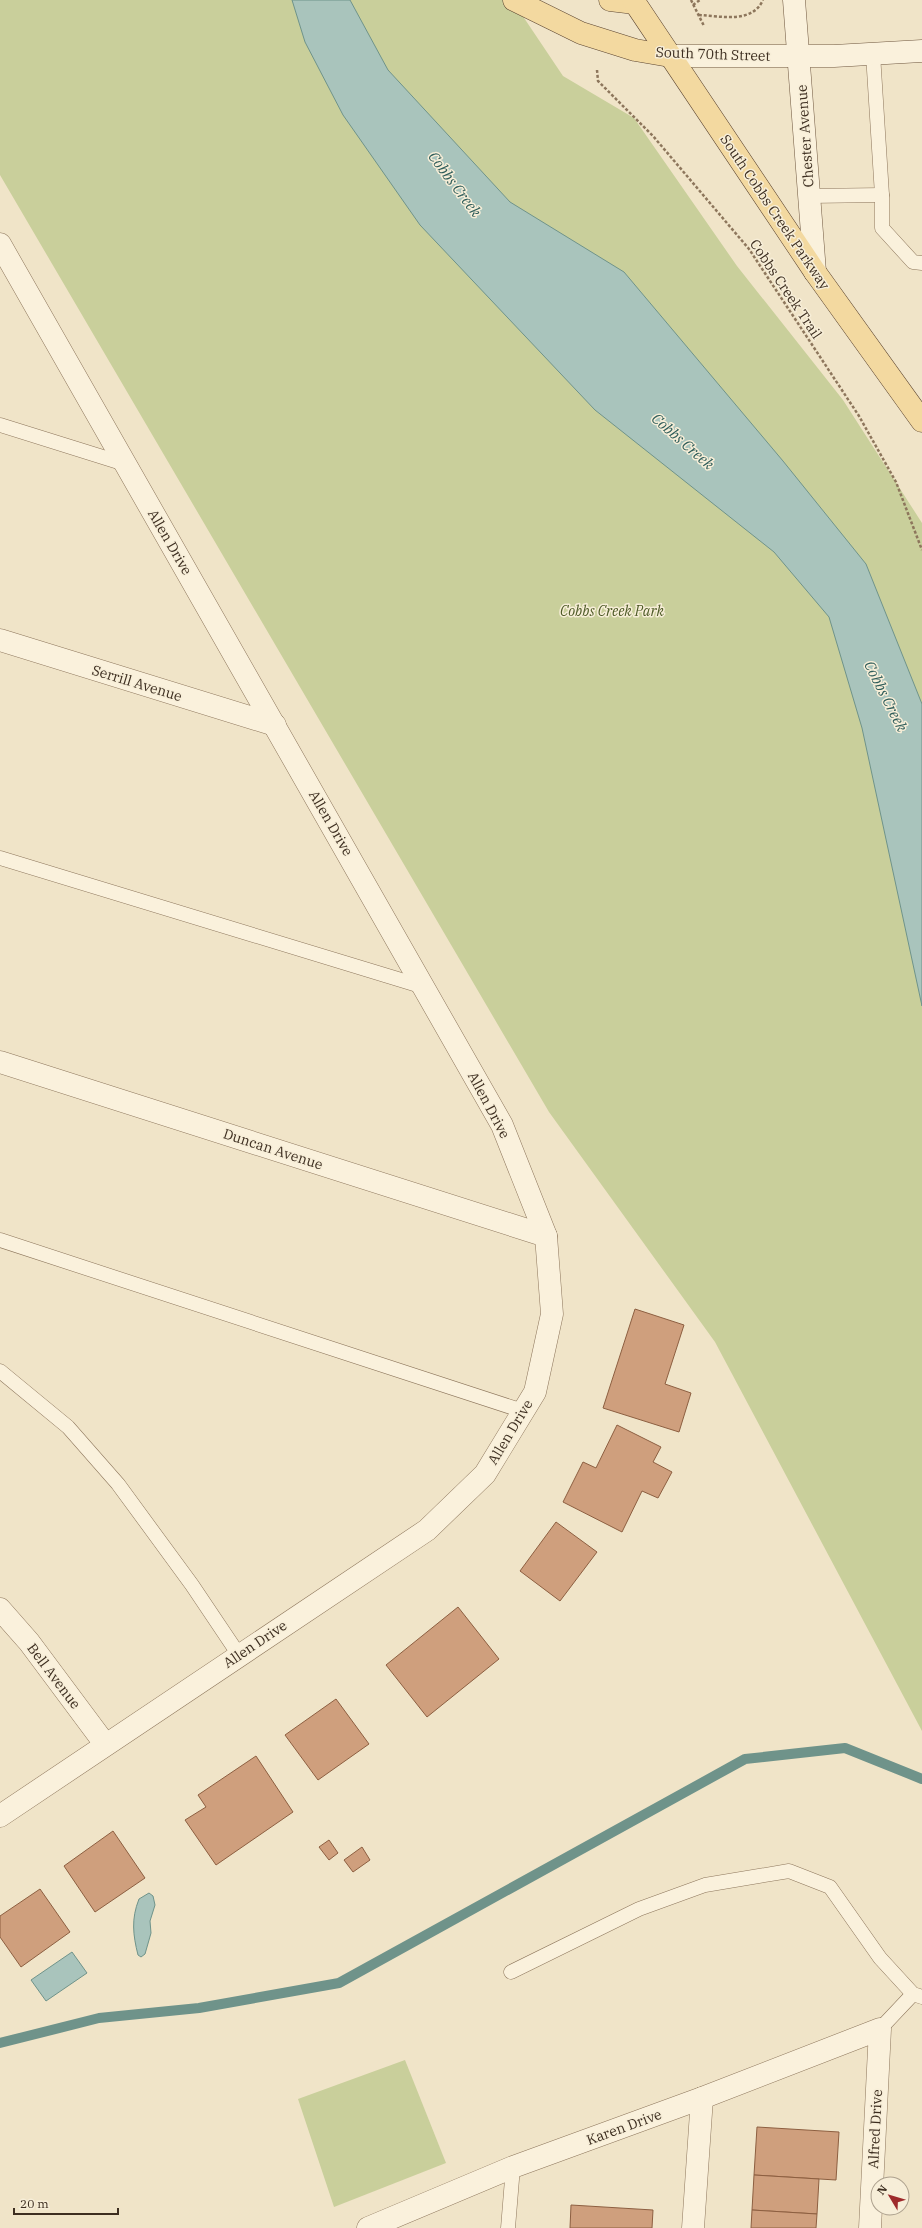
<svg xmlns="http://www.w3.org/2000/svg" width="922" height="2228" font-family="'IBM Plex Serif',serif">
	<rect width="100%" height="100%" fill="#f0e4c8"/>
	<!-- green -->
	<g fill="#c9cf9b">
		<path d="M0 0H512L563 76 634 118 737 266 843 400 922 523V1731L715 1342 549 1112 0 175Z"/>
		<path d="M405 2060 446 2163 334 2207 298 2099Z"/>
	</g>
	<!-- water -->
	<g fill="#a9c4bc" stroke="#6f938a">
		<path d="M292 0H350L388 70 510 202 624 272 783 461 866 564 922 704V1006L862 728 829 617 774 552 595 410 420 225 343 115 305 42Z"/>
		<path d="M149 1893 153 1896 155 1905 150 1921 151 1933 145 1954 141 1957 138 1955C133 1935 131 1919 139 1899Z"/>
		<path d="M72 1952 87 1973 46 2001 31 1980Z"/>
	</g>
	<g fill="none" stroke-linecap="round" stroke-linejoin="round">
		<!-- stream -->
		<path stroke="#6f938a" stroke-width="10" d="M0 2043 99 2018 199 2008 339 1983 745 1759 845 1748 922 1779"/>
	</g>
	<!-- building -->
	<g fill="#cf9f7d" stroke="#8d5f41">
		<path d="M635 1309 684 1325 665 1384 691 1393 679 1432 603 1408Z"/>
		<path d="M617 1425 661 1447 653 1462 672 1472 658 1498 642 1491 622 1532 563 1502 583 1462 596 1468Z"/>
		<path d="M556 1522 597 1552 560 1601 520 1571Z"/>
		<path d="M458 1607 499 1659 427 1717 386 1665Z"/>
		<path d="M336 1699 369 1744 318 1780 285 1735Z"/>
		<path d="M256 1756 293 1812 216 1865 185 1820 206 1807 198 1795Z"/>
		<path d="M113 1831 145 1878 95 1912 64 1866Z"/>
		<path d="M329 1840 338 1853 329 1860 319 1847Z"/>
		<path d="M362 1847 370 1860 353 1872 344 1860Z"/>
		<path d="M40 1889 70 1932 21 1967 0 1937V1916Z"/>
		<path d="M757 2127 839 2132 836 2180 754 2175Z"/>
		<path d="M754 2175 819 2179 817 2214 752 2210Z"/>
		<path d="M571 2205 653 2210 652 2228H570Z"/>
		<path d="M752 2210 817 2214 816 2228H751Z"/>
	</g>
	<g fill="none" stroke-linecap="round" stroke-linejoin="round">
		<!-- lane casing -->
		<g stroke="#8d765c" stroke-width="15">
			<g id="lane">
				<path d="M873 54 882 195V228L913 262 922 263"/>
				<path d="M809 196 882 195"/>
				<path d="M0 425 125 464"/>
				<path d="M0 858 424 987"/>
				<path d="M0 1240 523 1411"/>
				<path d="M0 1371 68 1427 118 1484 192 1585 239 1655"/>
				<path d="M511 1972 639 1909 705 1885 789 1871 830 1887 880 1958 913 1994 922 1997"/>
				<path d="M880 2029 913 1994"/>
				<path d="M508 2228 513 2167"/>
			</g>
		</g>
		<!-- street casing -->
		<g stroke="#8d765c" stroke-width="23">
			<g id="street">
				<path d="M0 244 502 1125 546 1236 552 1314 535 1392 485 1474 427 1530 0 1816"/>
				<path d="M0 640 275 725"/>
				<path d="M0 1062 546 1236"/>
				<path d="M0 1609 29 1642 105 1744"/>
				<path d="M368 2228 513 2167 702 2098 880 2029 870 2228"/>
				<path d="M693 2228 702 2098"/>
			</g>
		</g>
		<!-- secondary casing -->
		<g stroke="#6f573f" stroke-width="23">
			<g id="secondary">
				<path d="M794 0 815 272"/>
				<path d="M670 56H834L922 51"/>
			</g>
		</g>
		<!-- primary casing -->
		<g stroke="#5b4430" stroke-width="23">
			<g id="primary">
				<path d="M514 0 581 33 635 50 670 56"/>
				<path d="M610 0 635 3"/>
				<path d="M633 0 815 272 922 421"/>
			</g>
		</g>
		<!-- path -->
		<g stroke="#8d765c" stroke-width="2.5" stroke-dasharray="3 2" stroke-linecap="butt">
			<path d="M691 0 704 26"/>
			<path d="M693 5 700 0"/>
			<path d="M699 15C721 16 752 24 763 0"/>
			<path d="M597 70 598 81 653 136 749 249 859 416 896 482 922 550"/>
		</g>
		<!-- lane -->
		<use href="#lane" stroke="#faf1dc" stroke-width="14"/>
		<!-- street -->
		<use href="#street" stroke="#faf1dc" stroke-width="22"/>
		<!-- secondary -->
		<use href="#secondary" stroke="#faf1dc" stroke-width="22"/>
		<!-- primary -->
		<use href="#primary" stroke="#f3d9a0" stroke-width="22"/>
	</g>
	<g text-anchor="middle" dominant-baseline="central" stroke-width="3" stroke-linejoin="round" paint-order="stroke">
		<!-- street labels -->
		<g font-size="14" fill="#3d2e20" stroke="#f7eed8">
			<text transform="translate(713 54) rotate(2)">South 70th Street</text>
			<text transform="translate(805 136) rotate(-94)">Chester Avenue</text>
			<text transform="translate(775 212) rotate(56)">South Cobbs Creek Parkway</text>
			<text transform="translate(786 289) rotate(56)">Cobbs Creek Trail</text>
			<text transform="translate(170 542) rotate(60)">Allen Drive</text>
			<text transform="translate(137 683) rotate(17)">Serrill Avenue</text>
			<text transform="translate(331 823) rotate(60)">Allen Drive</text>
			<text transform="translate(489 1105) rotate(62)">Allen Drive</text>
			<text transform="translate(273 1149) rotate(18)">Duncan Avenue</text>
			<text transform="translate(510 1432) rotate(-59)">Allen Drive</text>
			<text transform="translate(255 1644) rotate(-34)">Allen Drive</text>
			<text transform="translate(54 1676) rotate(53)">Bell Avenue</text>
			<text transform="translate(624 2127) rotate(-20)">Karen Drive</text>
			<text transform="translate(875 2129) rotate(-87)">Alfred Drive</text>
		</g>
		<!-- park labels -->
		<g font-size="14" font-style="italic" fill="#4d5a26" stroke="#f7eed8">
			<text x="612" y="611">Cobbs Creek Park</text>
		</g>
		<!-- water labels -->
		<g font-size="15" font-style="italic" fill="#2f5d5a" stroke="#f7eed8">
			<text transform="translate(455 184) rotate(53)">Cobbs Creek</text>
			<text transform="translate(683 441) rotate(41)">Cobbs Creek</text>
			<text transform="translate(886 696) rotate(63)">Cobbs Creek</text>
		</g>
	</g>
	<!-- north arrow -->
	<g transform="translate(890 2196) rotate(308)"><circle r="19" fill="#f7eed8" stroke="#ada18e"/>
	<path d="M0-3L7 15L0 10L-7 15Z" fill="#9e2a2b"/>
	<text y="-6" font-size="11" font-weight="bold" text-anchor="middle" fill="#3d2e20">N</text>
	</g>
	<!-- scale -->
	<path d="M14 2208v6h104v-6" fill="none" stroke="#3d2e20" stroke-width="2"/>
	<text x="20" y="2208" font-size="12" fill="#3d2e20" stroke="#f7eed8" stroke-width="3" paint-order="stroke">20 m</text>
</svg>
